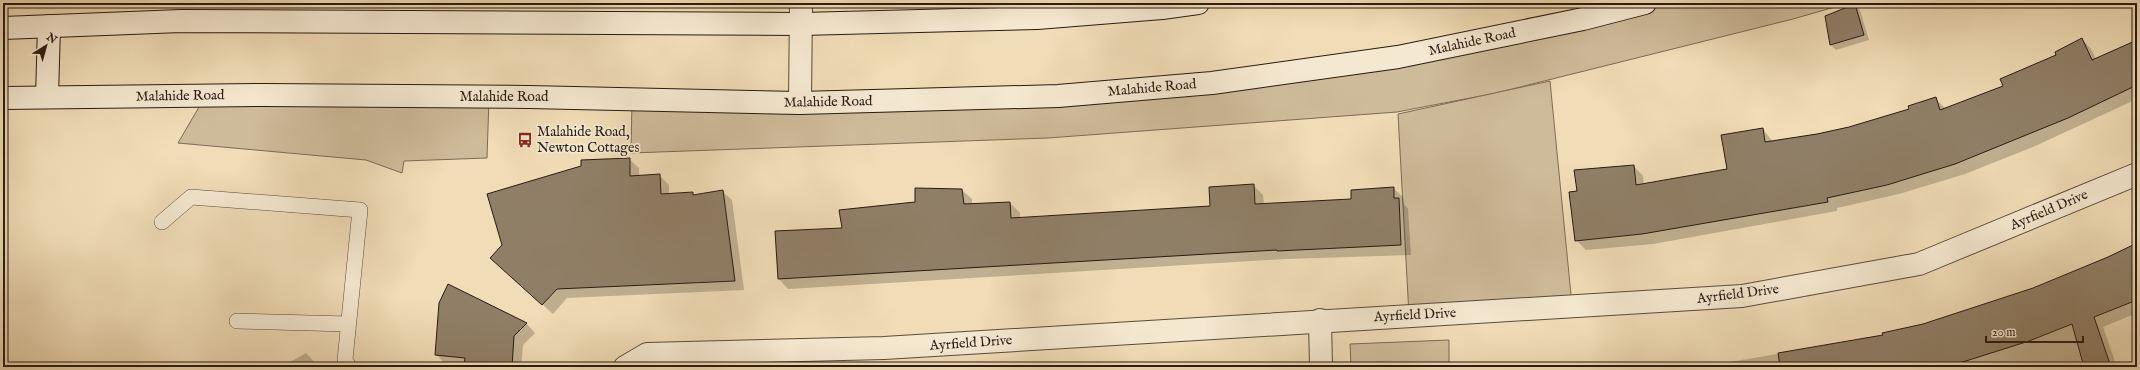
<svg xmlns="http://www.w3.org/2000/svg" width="2140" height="370" font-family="'IM FELL English',serif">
	<rect width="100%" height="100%" fill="#f0dcb6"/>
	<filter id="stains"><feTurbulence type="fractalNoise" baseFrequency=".005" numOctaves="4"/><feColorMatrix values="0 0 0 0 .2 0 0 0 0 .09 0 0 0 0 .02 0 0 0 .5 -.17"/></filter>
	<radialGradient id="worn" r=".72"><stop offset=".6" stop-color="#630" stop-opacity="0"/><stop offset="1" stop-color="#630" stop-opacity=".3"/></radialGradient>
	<!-- green -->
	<g fill="#cebb9a" stroke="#7c6b56">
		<path d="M1648 3H1849L1793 19 1496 93 1397 112 1048 138 631 153 632 100 1212 83Z"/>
		<path d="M1550 81 1572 305 1409 315 1398 114Z"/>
		<path d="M206 95 489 98 487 158 404 161 402 173 366 160 178 143Z"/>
		<path d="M1449 340V367H1351L1350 344Z"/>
	</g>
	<!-- shadow -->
	<g fill="#0003">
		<path d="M1855 5 1860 10 1869 40 1836 50 1831 45 1826 16Z"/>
		<path d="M2082 39 2091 49 2096 59 2137 40V99L2033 147 1965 174 1899 194 1837 208V211L1653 244 1586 250 1576 240 1578 192 1634 166 1643 176 1644 185 1728 170 1763 129 1773 142 1849 128 1910 109 1936 99 1946 109 2004 86Z"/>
		<path d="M629 159 639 168V176L659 175 669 185V194L692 193 695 195 722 191 732 200 744 290 567 298 553 314 501 267Z"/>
		<path d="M1253 185 1263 195 1264 204 1352 200 1393 188 1403 197 1404 204 1408 209 1411 255 1286 259 788 289 779 279 843 229 916 203 962 190 972 199V205L1010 203 1020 213V219L1211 207Z"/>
		<path d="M2137 244V313L2103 327 2117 367H1700L1884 336 2033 289Z"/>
		<path d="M526 323 535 333 523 345 521 367H465L445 364 436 354Z"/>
		<path d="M306 353 319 367H281Z"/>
		<path d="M2137 361V367H2121Z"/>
		<path d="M256 362 260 367H248Z"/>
	</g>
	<!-- building -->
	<g fill="#907f67" stroke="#291b11">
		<path d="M1855 4 1864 35 1830 45 1825 16Z"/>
		<path d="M2082 38 2092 60 2137 40V85L2068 118 1955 164 1887 185 1827 198 1828 202 1642 234 1575 241 1569 192 1577 191 1574 170 1634 165 1636 185 1727 169 1721 135 1763 128 1765 142 1817 134 1849 127 1909 109 1908 106 1936 97 1940 110 2003 86 2000 79 2056 55 2055 52Z"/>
		<path d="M630 158V176L660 174 661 194 693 192V195L723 190 735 281 557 289 542 305 490 258 502 245 487 194 581 166V160Z"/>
		<path d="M1254 184 1255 204 1351 199V190L1394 187V198H1399L1401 245 1277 251V250L778 279 775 231 842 228 839 210 915 202V188L962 189 964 204 1010 202 1011 218 1210 206 1209 187Z"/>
		<path d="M2137 243V300L2094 317 2111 367H2084L2072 324 2029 341 1947 367H1780L1778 353 1883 335 1882 333 1923 324 2033 288 2108 257Z"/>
		<path d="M448 284 527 323 514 336 512 367H464L465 358 435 355 439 303Z"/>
	</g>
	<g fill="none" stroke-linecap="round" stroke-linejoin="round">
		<!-- lane casing -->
		<g stroke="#5b4b3a" stroke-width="16">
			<g id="lane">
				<path d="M162 222 191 197 360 210 345 360 349 367"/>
				<path d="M237 321 348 324"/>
			</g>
		</g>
		<!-- street casing -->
		<g stroke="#5b4b3a" stroke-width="24">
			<g id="street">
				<path d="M800 103 801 3"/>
				<path d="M1320 320 1321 367"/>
				<path d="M625 367 647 354 884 348 1742 296 1919 264 2137 174"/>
			</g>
		</g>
		<!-- secondary casing -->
		<g stroke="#291b11" stroke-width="24">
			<g id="secondary">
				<path d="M3 28 181 21 801 24 1037 18 1162 8 1198 3"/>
				<path d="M47 97 49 26"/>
				<path d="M3 98 264 95 529 97 800 103 1058 96 1212 83 1398 57 1583 19 1645 3"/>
			</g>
		</g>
		<!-- lane -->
		<use href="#lane" stroke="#f5e8d0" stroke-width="15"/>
		<!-- street -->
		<use href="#street" stroke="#f5e8d0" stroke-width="22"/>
		<!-- secondary -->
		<use href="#secondary" stroke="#f5e8d0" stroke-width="22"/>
	</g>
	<!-- icons -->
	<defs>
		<g id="bus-bare" transform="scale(1.2)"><path d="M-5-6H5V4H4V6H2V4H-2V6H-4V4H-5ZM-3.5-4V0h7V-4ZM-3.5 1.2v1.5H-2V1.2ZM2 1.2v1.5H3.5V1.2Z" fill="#8f2418" stroke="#f5e8d0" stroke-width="2.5" paint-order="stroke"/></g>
	</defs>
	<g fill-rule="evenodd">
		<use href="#bus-bare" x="525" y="140"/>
	</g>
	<g text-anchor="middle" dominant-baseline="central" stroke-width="3.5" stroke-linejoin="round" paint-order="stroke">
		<!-- street labels -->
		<g font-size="14" fill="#291b11" stroke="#f5e8d0">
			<text transform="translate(1472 42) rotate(-12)">Malahide Road</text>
			<text transform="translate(1152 88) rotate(-5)">Malahide Road</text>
			<text transform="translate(180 96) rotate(-1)">Malahide Road</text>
			<text x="504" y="97">Malahide Road</text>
			<text transform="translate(828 102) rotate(-1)">Malahide Road</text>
			<text transform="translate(2049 210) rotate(-23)">Ayrfield Drive</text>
			<text transform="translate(1738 294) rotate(-7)">Ayrfield Drive</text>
			<text transform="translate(1415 315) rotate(-3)">Ayrfield Drive</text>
			<text transform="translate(971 343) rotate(-4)">Ayrfield Drive</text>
		</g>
		<!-- poi labels -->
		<g font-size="14" fill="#291b11" stroke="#f5e8d0" text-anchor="start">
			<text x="537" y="132">Malahide Road,<tspan x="537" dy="16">Newton Cottages</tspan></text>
		</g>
	</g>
	<!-- margin -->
	<rect width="2140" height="370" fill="none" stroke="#f0dcb6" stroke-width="16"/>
	<rect x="4" y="4" width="2132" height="362" fill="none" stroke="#291b11" stroke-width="2"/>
	<rect x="8" y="8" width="2124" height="354" fill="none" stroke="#291b11"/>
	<!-- north arrow -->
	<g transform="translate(46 46) rotate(37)" stroke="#f5e8d0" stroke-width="3" paint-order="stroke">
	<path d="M0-3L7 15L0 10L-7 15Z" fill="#291b11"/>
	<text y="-6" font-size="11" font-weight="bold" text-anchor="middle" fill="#291b11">N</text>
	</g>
	<!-- scale -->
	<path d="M1986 336v6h97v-6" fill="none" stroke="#291b11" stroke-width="2"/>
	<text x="1992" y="336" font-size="12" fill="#291b11" stroke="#f5e8d0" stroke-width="3" paint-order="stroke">20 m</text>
	<rect width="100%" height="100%" filter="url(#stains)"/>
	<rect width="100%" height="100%" fill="url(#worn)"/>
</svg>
